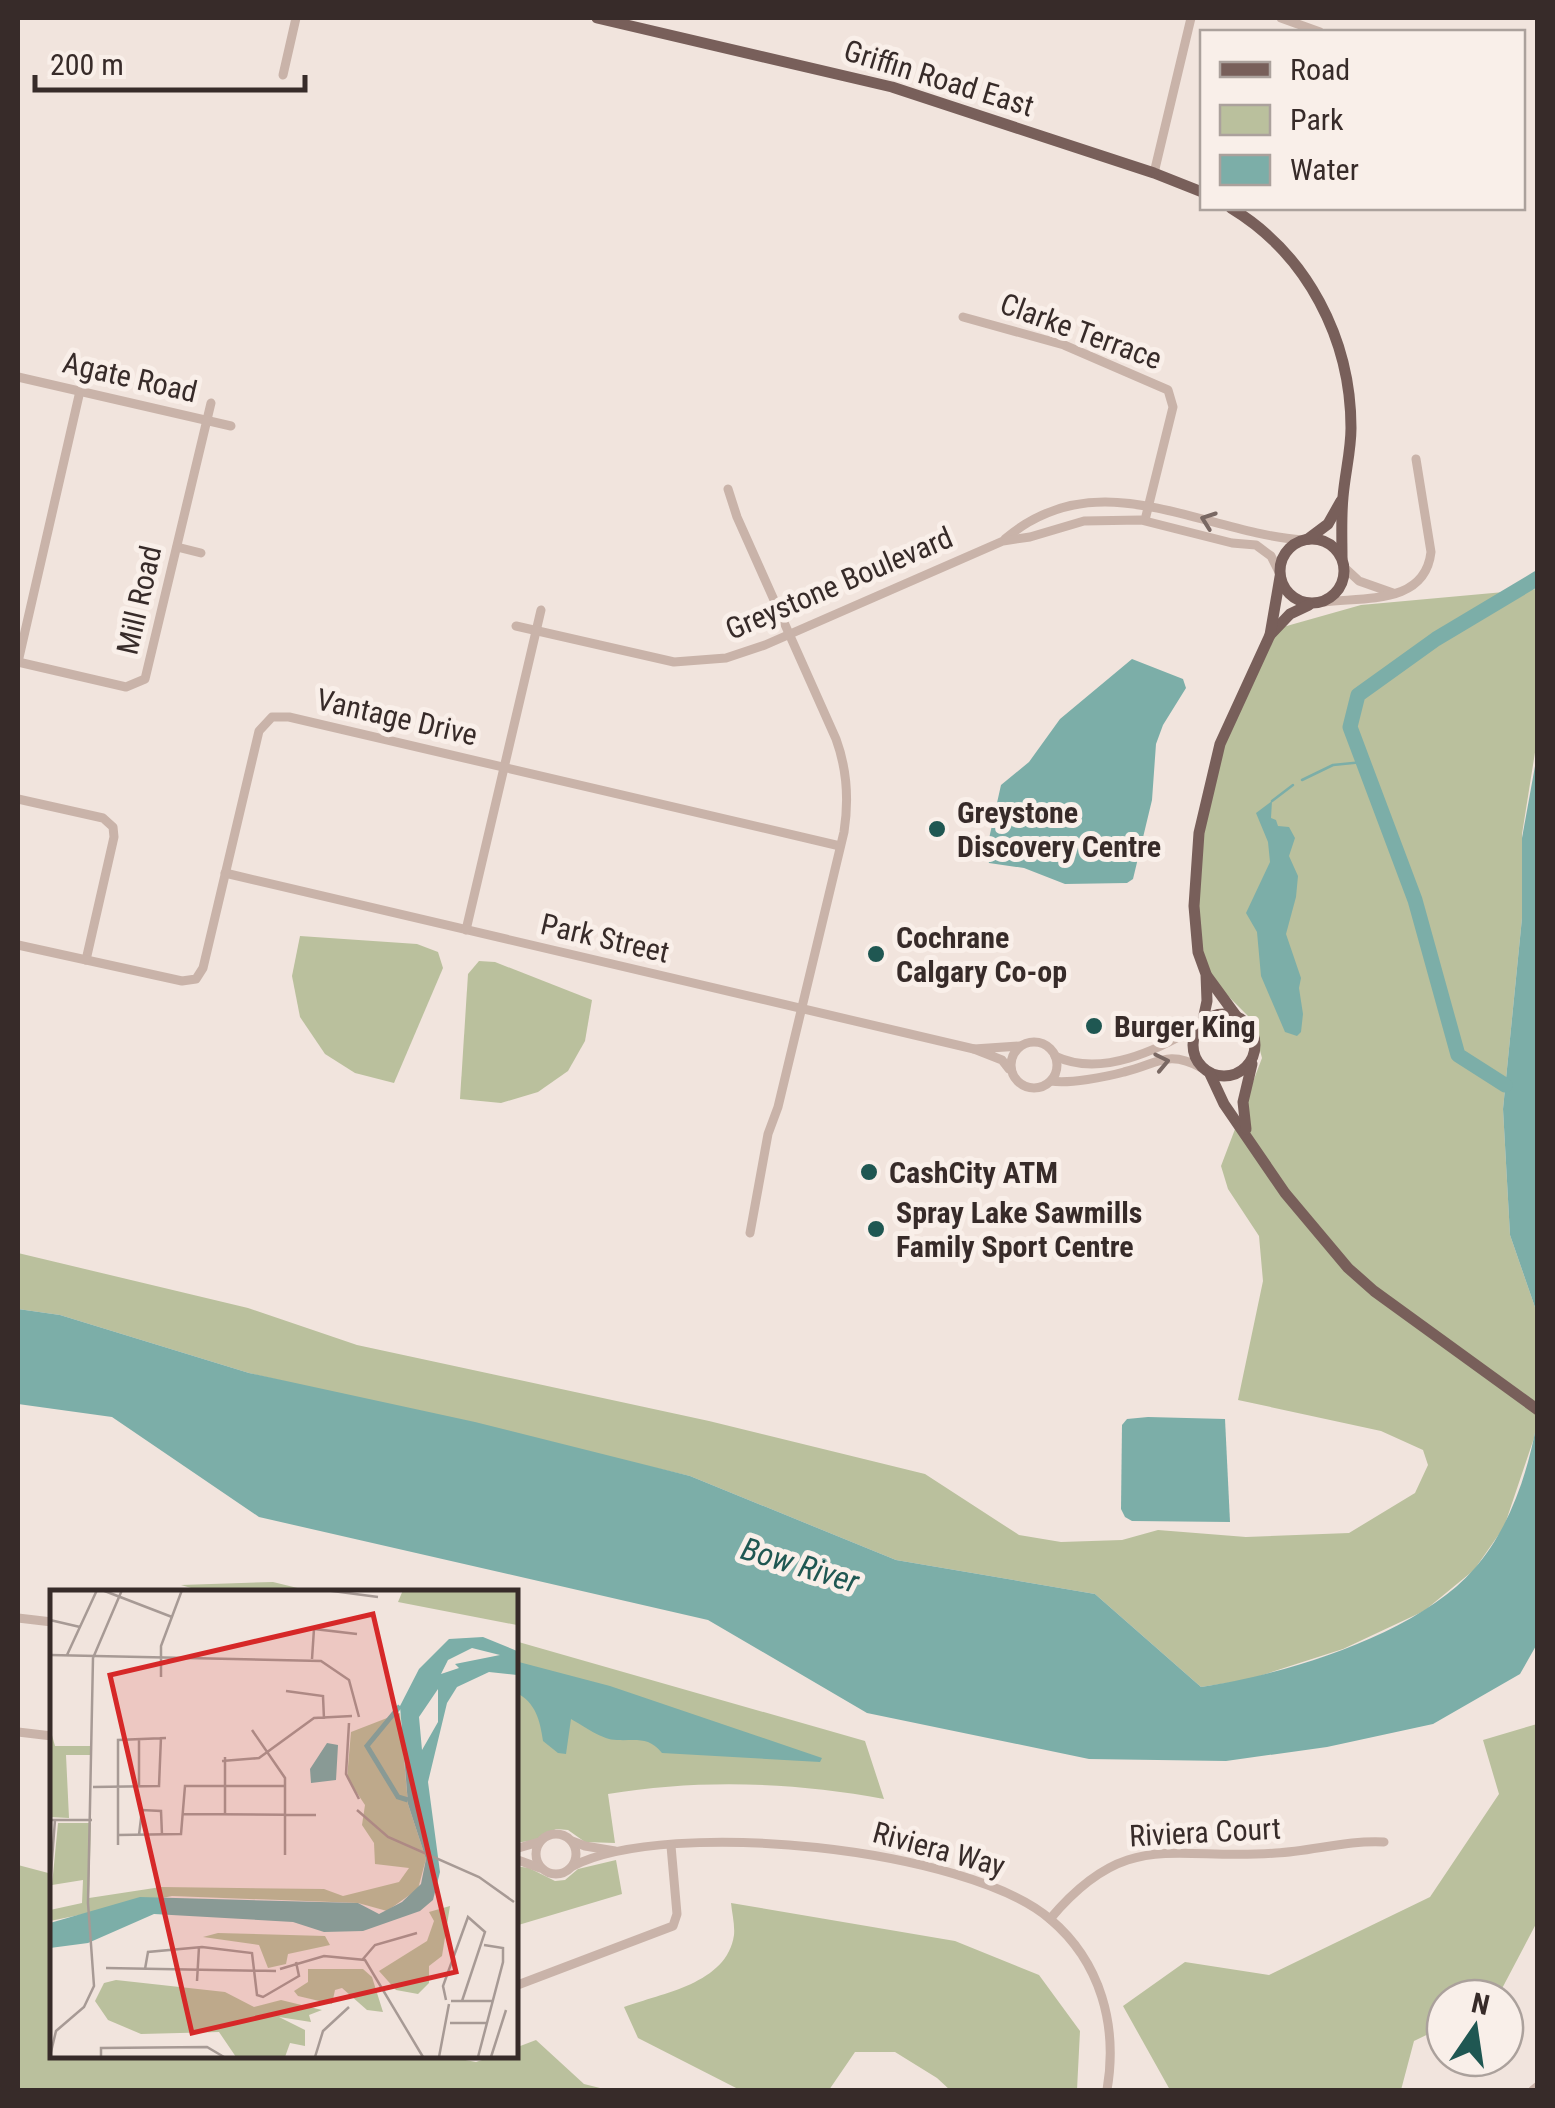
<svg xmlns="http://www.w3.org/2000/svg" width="1555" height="2108" font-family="'Roboto Condensed',sans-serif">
	<rect width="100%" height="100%" fill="#f1e4dd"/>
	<!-- green -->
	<g fill="#bac09d">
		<path d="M1537 589V740L1522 834V918L1503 1109 1510 1235 1537 1313V1422L1534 1438 1504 1527 1474 1570 1424 1611 1343 1649 1247 1680 1201 1687 1095 1594 896 1560 690 1476 249 1373 60 1315 18 1309V1253L248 1308 357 1345 709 1421 925 1474 1019 1535 1061 1542 1122 1540 1158 1530 1246 1537 1349 1533 1415 1493 1428 1465 1423 1450 1381 1431 1238 1400 1263 1281 1259 1236 1228 1189 1221 1166 1262 1058 1252 1020 1206 974 1194 906 1212 773 1276 629 1361 605Z"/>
		<path d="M300 936 417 944 438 952 443 968 394 1083 355 1073 325 1054 300 1017 292 976Z"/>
		<path d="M479 961 495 962 592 1000 585 1041 568 1071 538 1092 501 1103 460 1099 468 974Z"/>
		<path d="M273 1582 318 1593H208L181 1585Z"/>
		<path d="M515 1641 865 1741 884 1799C792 1782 700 1779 608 1794L615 1843 585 1842 568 1830 556 1829 536 1840 515 1843Z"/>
		<path d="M1537 1724V1922L1497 1998H1445V2026L1414 2041 1401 2090H1170L1123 2006 1185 1962 1269 1975 1430 1897 1499 1794 1483 1740Z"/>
		<path d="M616 1860 622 1894 515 1926V1866L529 1868 555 1881 565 1880 578 1869Z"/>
		<path d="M18 1865 52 1874V2056H444L476 2062 494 2056H515V2048L536 2040 584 2084 608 2090H18Z"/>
		<path d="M731 1903 955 1941 1039 1975 1080 2031 1077 2090H950L937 2078 895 2052H855L829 2090H740L638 2038 624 2007C662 1993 727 1984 734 1935 735 1925 732 1913 731 1903Z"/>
	</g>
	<!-- water -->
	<g fill="#7caea8">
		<path d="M1132 659 1183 679 1186 688 1163 725 1156 744 1152 800 1133 879 1127 883 1065 884 1024 868 989 863 986 852 1001 785 1029 762 1060 719Z"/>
		<path d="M1537 755V1324V1313L1510 1235 1503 1109 1522 918V838Z"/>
		<path d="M1272 801 1271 818 1276 820 1278 826 1289 827 1295 838 1289 856 1298 876 1296 897 1286 934 1301 978 1299 988 1303 1014 1301 1032 1297 1036 1285 1032 1261 976 1257 932 1246 913 1270 862 1268 842 1256 813Z"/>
		<path d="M18 1309 60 1315 249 1373 475 1422 690 1476 896 1560 1095 1594 1201 1687C1284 1675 1418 1634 1474 1569 1509 1530 1528 1473 1537 1422V1644L1520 1674 1433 1724 1327 1747 1226 1761 1089 1759 867 1713 708 1620 259 1517 112 1417 18 1404Z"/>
		<path d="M1148 1417 1225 1419 1230 1522 1132 1521 1125 1517 1121 1509 1122 1425 1127 1419Z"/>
		<path d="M515 1661 610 1686 822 1758 820 1762 662 1753C648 1736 636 1741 617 1740 602 1740 584 1726 571 1719L566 1754 558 1753 543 1741C540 1721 536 1702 515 1692Z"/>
	</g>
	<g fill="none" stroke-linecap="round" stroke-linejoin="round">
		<!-- stream -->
		<g stroke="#7caea8" stroke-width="2.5">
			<path d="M1302 780 1333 765 1363 762"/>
			<path d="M1272 801 1293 785"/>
		</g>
		<!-- river -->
		<path stroke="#7caea8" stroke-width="15" d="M1505 1085 1458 1055 1415 900 1350 727 1358 695 1436 639 1538 578"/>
		<!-- minor -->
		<g stroke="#c9b3a9" stroke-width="9">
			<path d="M1281 18 1320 32"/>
			<path d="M283 75 296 18"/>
			<path d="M1154 173 1191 18"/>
			<path d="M963 317 1064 345 1168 390 1173 407 1145 520"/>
			<path d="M18 377 231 426"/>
			<path d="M728 489 737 517 836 739C847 769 849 800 844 832L778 1107 768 1134 750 1233"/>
			<path d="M1005 539C1098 459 1202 533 1303 540"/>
			<path d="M177 547 201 553"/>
			<path d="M1345 568 1359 581 1393 593"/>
			<path d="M1324 602C1364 597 1425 605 1431 552L1416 459"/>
			<path d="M516 626 674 662 726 658 765 645 1003 541 1030 537 1084 521 1141 520 1232 543 1256 545 1271 556 1279 572"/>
			<path d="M18 662 126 687 145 679 211 403"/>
			<path d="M18 662 80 391"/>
			<path d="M18 799 103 818 113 827 114 837 86 960"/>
			<path d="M225 873 974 1049"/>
			<path d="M466 930 541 610"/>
			<path d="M18 945 182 981 196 979 203 968 259 731 272 717H289L840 846"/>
			<circle cx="1034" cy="1065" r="23"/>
			<path d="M1055 1056C1101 1078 1158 1050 1198 1026"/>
			<path d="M1009 1069 1002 1060 974 1049 1020 1046"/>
			<path d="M1051 1081C1069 1084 1106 1077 1124 1072 1158 1064 1167 1049 1202 1068"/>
			<path d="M18 1618 52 1622"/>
			<path d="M18 1732 52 1736"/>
			<circle cx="556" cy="1854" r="20"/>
			<path d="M572 1841 585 1846 615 1851"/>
			<path d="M515 1849 539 1842"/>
			<path d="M515 1859 540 1868"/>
			<path d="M573 1866C669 1817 968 1848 1050 1919 1101 1962 1118 2026 1107 2090"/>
			<path d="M1050 1919C1127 1827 1173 1861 1276 1853 1313 1851 1347 1840 1384 1842"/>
			<path d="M515 1986 673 1926 677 1914 671 1846"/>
			<path d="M1533 2090 1538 2086"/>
		</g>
		<!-- major -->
		<g stroke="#785f5a" stroke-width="11">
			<path d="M597 18 892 87 1154 173 1202 192"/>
			<path d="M1231 208C1307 254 1351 339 1351 428 1351 451 1345 473 1343 497 1341 517 1342 538 1342 558"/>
			<circle cx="1312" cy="571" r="32"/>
			<path d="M1308 539 1328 524 1341 501"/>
			<path d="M1270 635 1290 614 1309 605"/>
			<path d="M1207 976 1237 1017"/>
			<circle cx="1224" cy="1045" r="31"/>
			<path d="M1203 1020 1207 1001 1206 974 1198 952 1194 906 1199 833 1220 744 1270 635 1280 577"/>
			<path d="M1210 1074 1224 1104 1285 1193 1348 1268 1374 1291 1538 1410"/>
			<path d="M1246 1129 1243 1102 1252 1064"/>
		</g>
	</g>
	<!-- one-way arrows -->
	<defs><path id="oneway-chevron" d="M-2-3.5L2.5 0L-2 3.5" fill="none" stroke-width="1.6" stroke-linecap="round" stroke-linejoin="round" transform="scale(2.5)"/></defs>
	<g stroke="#796863">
		<use href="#oneway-chevron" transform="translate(1208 520) rotate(-160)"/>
		<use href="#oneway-chevron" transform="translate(1162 1062) rotate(-12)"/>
	</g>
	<!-- markers -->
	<g fill="#1f5752" stroke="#f9efe9" stroke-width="4">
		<circle cx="937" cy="829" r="10"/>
		<circle cx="876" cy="954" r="10"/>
		<circle cx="1094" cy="1026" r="10"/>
		<circle cx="869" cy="1172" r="10"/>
		<circle cx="876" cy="1229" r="10"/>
	</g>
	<g text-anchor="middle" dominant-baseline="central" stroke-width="10" stroke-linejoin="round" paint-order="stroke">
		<!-- street labels -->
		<g font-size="30" fill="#372b29" stroke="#f9efe9">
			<text transform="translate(939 78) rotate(17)">Griffin Road East</text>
			<text transform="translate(1081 331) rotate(20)">Clarke Terrace</text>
			<text transform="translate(130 377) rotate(13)">Agate Road</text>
			<text transform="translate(839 583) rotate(-23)">Greystone Boulevard</text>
			<text transform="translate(139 600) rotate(-77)">Mill Road</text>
			<text transform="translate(397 717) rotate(13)">Vantage Drive</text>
			<text transform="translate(605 938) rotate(13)">Park Street</text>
			<text transform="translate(1205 1832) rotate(-3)">Riviera Court</text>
			<text transform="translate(939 1849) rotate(15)">Riviera Way</text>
		</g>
		<!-- poi labels -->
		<g font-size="30" font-weight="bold" fill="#372b29" stroke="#f9efe9" text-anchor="start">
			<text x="957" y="812">Greystone<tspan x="957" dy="34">Discovery Centre</tspan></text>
			<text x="896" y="937">Cochrane<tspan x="896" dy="34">Calgary Co-op</tspan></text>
			<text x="1114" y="1026">Burger King</text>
			<text x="889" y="1172">CashCity ATM</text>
			<text x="896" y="1212">Spray Lake Sawmills<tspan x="896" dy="34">Family Sport Centre</tspan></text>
		</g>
		<!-- water labels -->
		<g font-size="32" font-style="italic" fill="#1f5752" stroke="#f9efe9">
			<text transform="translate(800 1565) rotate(17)">Bow River</text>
		</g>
	</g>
	<!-- overview -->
	<g transform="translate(50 1590)">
		<rect width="468" height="468" fill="#f1e4dd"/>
		<path d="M353 0H467V35L348 12ZM350 123 358 214 376 269 368 299 337 321 308 313 122 306 0 331V320L32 313 33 290 2 295 8 233H41L39 308 111 297 274 299 293 306 349 292 359 278 325 274 324 253 312 235 315 215 297 188 301 142ZM0 138 5 156H40V165H16L19 228 0 227ZM400 316 392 366 379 376V393L368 404 346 400 329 381 377 351 384 331 379 322ZM168 343 275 346 280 355 238 364 236 374 218 378 209 355 153 347ZM258 379H313L322 387 333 422 317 420 292 398 285 400 282 414 248 406 244 401 258 392ZM66 390 175 402 204 417 231 410 272 420 259 425 261 432 229 427 255 440V456L240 453 235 467H186L169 442 91 444 58 430 45 411 54 393Z" fill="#bac09d"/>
		<path d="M433 47 467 61V85L439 82 407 97 397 113 378 192 390 282 383 310 370 321 313 341 274 342 243 332 104 324 38 353 0 358V333L90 307 308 313 329 324 352 312 371 294 376 269 358 214 350 116 369 79 399 49ZM422 58 450 65 405 74 409 78 391 84 398 70ZM388 99V132L372 160 369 127ZM277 153 288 155 286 190 261 193 260 179Z" fill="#7caea8" fill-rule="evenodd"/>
		<path fill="none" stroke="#7caea8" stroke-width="5" d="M350 116 317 156 348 207 358 210"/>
		<path fill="none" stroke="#a79a95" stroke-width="2.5" d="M52 0 122 27M275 0 328 7M0 30 30 37M0 65 271 71 299 90 309 127M17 65 47 0M262 69 264 39 307 44M111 87V56L132 0M236 101 273 106 274 129M299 133 296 184 309 209M202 140 235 188V265M172 171 209 168 264 128 302 126M43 197 109 196 111 147M89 197V150M307 220 338 247 429 287 464 312M132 224 266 225M175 225V167M0 230H42M68 245 131 244 135 196H235M89 245 92 220 111 221 112 245M68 255V150L116 148M0 295 5 230M313 369 325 355 367 343M56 378 226 381M95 379 98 362 152 357 202 363 207 405 213 407 249 386 246 372M230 379 274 366 315 370 373 467M147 391 149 357M396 410 393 396 418 327 435 342 412 411M401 411H442M400 433H437M0 466 6 441 34 417 44 396 38 313 43 68 72 0M51 467V458L157 457 174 467M265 467 273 441 299 417M389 467 399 414M428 467 453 372V358L434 355M441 467 456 420"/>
		<path fill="#d62828" fill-opacity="0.15" stroke="#d62828" stroke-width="5" d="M323 24 406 382 142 443 60 85Z"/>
		<rect width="468" height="468" fill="none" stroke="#372b29" stroke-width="5"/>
	</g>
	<!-- border -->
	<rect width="1555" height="2108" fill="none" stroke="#372b29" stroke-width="40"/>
	<!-- legend -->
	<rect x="1200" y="30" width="325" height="180" fill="#f9efe9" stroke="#aba19c" stroke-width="2.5"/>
	<rect x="1220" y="62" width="50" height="15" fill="#785f5a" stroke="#aba19c" stroke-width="2.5"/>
	<text x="1290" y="80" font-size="30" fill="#372b29">Road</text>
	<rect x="1220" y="105" width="50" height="30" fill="#bac09d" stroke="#aba19c" stroke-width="2.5"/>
	<text x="1290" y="130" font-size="30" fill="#372b29">Park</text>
	<rect x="1220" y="155" width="50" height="30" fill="#7caea8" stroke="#aba19c" stroke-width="2.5"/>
	<text x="1290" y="180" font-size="30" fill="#372b29">Water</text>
	<!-- north arrow -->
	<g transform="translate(1475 2028) rotate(13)"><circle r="48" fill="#f9efe9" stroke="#aba19c" stroke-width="2.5"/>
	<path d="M0-8L18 38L0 25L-18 38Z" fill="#1f5752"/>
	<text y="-15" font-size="28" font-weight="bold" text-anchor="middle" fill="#372b29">N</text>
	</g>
	<!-- scale -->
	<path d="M35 75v15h270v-15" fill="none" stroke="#372b29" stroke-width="5"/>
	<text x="50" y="75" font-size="30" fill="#372b29" stroke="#f9efe9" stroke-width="8" paint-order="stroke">200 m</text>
</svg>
